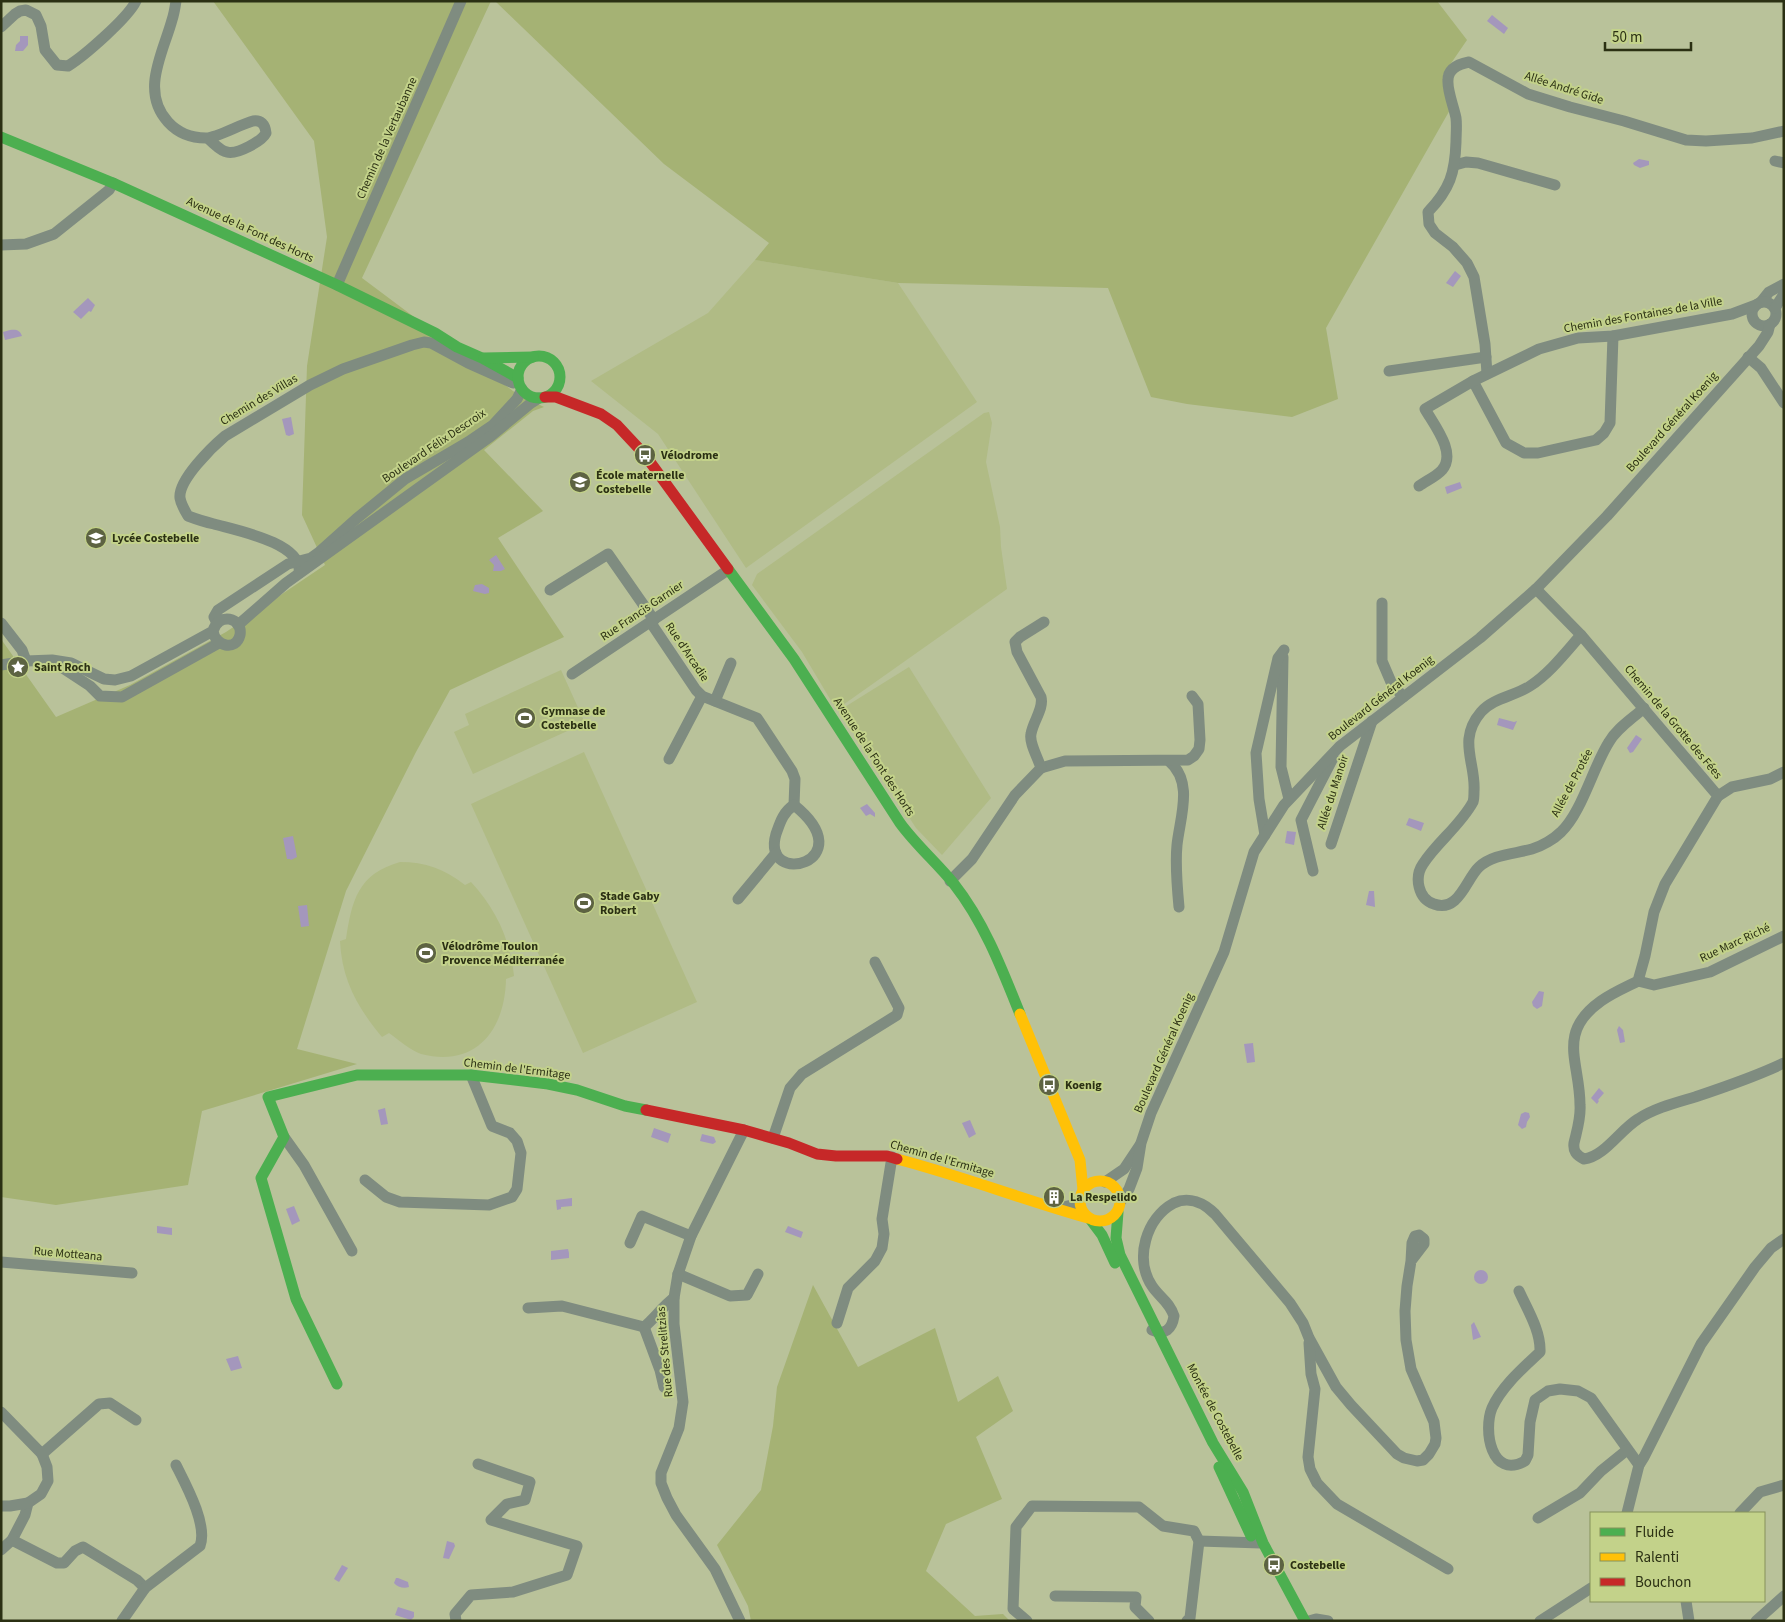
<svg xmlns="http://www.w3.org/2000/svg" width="1785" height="1622" font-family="'Source Sans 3',sans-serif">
	<rect width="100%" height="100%" fill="#b9c29a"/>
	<!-- green -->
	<g fill="#b0bb85">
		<path d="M755 260 898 283 977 402 746 568 658 434 591 381 708 313Z"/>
		<path d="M989 412 992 423 986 462 1000 527 1001 547 1007 589 840 707 833 704 802 652 752 585 757 574 984 413Z"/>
		<path d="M909 667 991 798 942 855 916 828 840 710Z"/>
		<path d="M561 670 585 723 473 774 454 732 469 725 465 714Z"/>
		<path d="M584 752 697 1002 583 1053 471 804Z"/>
		<path d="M400 862C425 862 445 869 465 885L471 882C496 909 510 939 514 976L506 979C505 1030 476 1068 421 1054 410 1050 399 1040 389 1033L382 1037C357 1007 342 980 340 941L346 939C352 900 358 874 400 862Z"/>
	</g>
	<!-- forest -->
	<g fill="#a5b274">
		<path d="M213 1H491L362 278 517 394 544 407 533 411 484 450 543 511 498 538 564 637 450 690 416 752 346 891 297 1049 357 1064 202 1111 188 1185 56 1205 1 1197V639L56 717 130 685 226 632 325 565 302 515 307 366 327 237 314 141Z"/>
		<path d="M495 1H1437L1467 40 1443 75 1451 108 1326 328 1338 399 1292 417 1187 404 1151 397 1108 288 898 283 755 260 769 243 664 164Z"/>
		<path d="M813 1285 858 1367 935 1328 958 1402 998 1376 1013 1411 976 1437 1002 1499 946 1524 926 1571 975 1616 1003 1614 1010 1621H751L748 1606 717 1545 761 1490 773 1426 777 1387Z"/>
	</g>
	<!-- water -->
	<g fill="#a497bc">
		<path d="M1492 15 1508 28 1504 34 1487 21Z"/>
		<path d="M20 36H28V45L23 51H15L16 45 20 41Z"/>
		<path d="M1639 159 1649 161V165L1640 168 1634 165 1633 163Z"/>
		<path d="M1455 271 1461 276 1453 287 1446 283Z"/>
		<path d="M88 298 95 305 91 312 89 311 81 319 73 312Z"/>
		<path d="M10 330C16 329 20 330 22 336L5 340 3 332Z"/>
		<path d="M291 417 294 434 289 436 286 435 282 419Z"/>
		<path d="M1460 482 1462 488 1447 494 1445 487Z"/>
		<path d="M496 555 505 569 501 571H493L494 565 489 560Z"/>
		<path d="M482 584 489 588V593L485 594 473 591 475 585Z"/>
		<path d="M1499 718 1514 722 1517 721 1513 730 1497 725Z"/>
		<path d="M1636 735 1642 739 1633 752 1630 753 1627 748Z"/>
		<path d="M867 804 875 813V817L870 814 866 816 860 808Z"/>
		<path d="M1409 818 1424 823 1421 831 1406 825Z"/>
		<path d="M1287 831 1296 832 1294 845 1285 843Z"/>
		<path d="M293 836 297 857 291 860 290 859H287L283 838Z"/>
		<path d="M1369 891H1374L1375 907 1366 905Z"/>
		<path d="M307 905 309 926 301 927 298 906Z"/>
		<path d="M1539 991 1544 992 1542 1006 1537 1009 1533 1006 1532 1002Z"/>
		<path d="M1619 1026 1623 1030 1625 1042 1620 1043 1617 1030Z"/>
		<path d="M1253 1043 1255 1062 1247 1063 1244 1044Z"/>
		<path d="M1599 1088 1604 1093 1598 1100 1599 1101 1597 1104 1591 1098Z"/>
		<path d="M385 1108 388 1124 381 1125 378 1110Z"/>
		<path d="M1525 1112 1529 1113 1530 1117 1527 1122 1526 1127 1522 1129 1518 1125 1521 1114Z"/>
		<path d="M970 1120 976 1134 969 1138 962 1123Z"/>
		<path d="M654 1128 671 1134 668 1143 651 1137Z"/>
		<path d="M702 1134 714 1137 716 1142 713 1144 700 1141Z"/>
		<path d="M572 1198V1206L561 1207V1209L557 1210 556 1200Z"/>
		<path d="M294 1206 300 1221 292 1225 286 1209Z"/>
		<path d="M157 1226 172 1228V1235L157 1233Z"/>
		<path d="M788 1226 803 1232 801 1238 785 1232Z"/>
		<path d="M568 1249 569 1253V1258L551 1260V1251Z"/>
		<circle cx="1481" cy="1277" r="7"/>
		<path d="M1474 1322 1481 1337 1473 1340 1471 1325Z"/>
		<path d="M238 1356 242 1368 231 1371 226 1359Z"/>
		<path d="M447 1541 454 1543 455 1546 449 1559 443 1558Z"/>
		<path d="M342 1565 348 1568 339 1582 334 1579Z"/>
		<path d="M396 1578H398L408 1582 409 1587C404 1589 397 1587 394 1583Z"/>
		<path d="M398 1607 414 1612V1617L411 1620 395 1615Z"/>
	</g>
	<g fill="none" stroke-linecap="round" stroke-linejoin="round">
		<!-- street -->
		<g stroke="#7f8c80" stroke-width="11">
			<path d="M176 1C175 8 174 14 172 20 163 53 140 91 168 122 178 133 191 138 206 138 216 138 241 124 253 121 261 120 265 124 266 133 262 141 237 155 227 152 220 151 213 142 207 138"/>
			<path d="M1 27 15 14 20 11 26 10 36 15 41 26 45 50 57 65 68 66C84 56 128 18 136 1"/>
			<path d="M1775 161 1784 163"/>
			<path d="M1455 165 1466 162 1478 163 1555 185"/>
			<path d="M1 245 26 244 54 234 109 190 113 183"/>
			<path d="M337 285 461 1"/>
			<path d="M1761 302 1769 292 1784 284"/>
			<circle cx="1764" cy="314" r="12"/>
			<path d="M1775 308 1784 294"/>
			<path d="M1748 357 1761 368 1784 403"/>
			<path d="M1389 371 1486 357"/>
			<path d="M1487 374 1485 344 1474 277 1467 263 1453 247 1435 233 1429 224 1428 212C1450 189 1455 173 1456 142 1456 134 1457 126 1456 118 1454 107 1447 91 1448 80 1448 68 1459 64 1469 62L1528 94 1570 107 1624 121 1686 140 1706 141 1752 138 1784 131"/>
			<path d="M1473 381 1506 443 1524 453H1538L1596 440 1604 433 1610 423 1613 336"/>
			<path d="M1419 486C1426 481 1437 476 1442 470 1457 453 1434 425 1425 409L1473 381 1539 349 1578 338 1613 336 1732 314 1756 305"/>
			<path d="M299 573C304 543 235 530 214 524 205 522 196 519 188 516 185 511 181 504 180 498 178 480 212 447 225 436L310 385 343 369 412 345 424 342 431 343 468 363 513 383"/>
			<path d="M1536 589 1581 635 1718 796 1665 884 1654 912 1645 956 1638 981C1626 987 1612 993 1601 1001 1556 1033 1580 1062 1580 1105 1581 1118 1577 1130 1574 1143 1573 1151 1576 1155 1584 1159 1604 1157 1620 1130 1638 1119 1655 1108 1675 1103 1695 1097 1725 1087 1755 1077 1784 1063"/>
			<path d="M550 590 608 554 654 620"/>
			<path d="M1382 603V661L1391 682 1403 697"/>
			<path d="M1 623 22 650 26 661"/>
			<path d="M217 623 214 617 218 610 288 564 311 558 318 553 356 519 405 479 468 442 493 425 517 399 522 389"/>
			<path d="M651 623 696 690 702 696 757 718 792 771 795 779 794 805"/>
			<path d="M238 625 286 583 491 436 531 403 539 398"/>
			<path d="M1581 635C1565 653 1550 673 1530 686 1515 696 1493 698 1481 712 1457 740 1476 763 1474 791 1474 795 1474 799 1473 802 1460 826 1437 842 1423 864 1414 877 1418 899 1434 904 1459 913 1466 879 1479 867 1493 854 1515 854 1532 849 1542 846 1554 839 1561 832 1582 812 1593 767 1609 742 1617 728 1632 719 1644 708"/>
			<path d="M1283 657 1281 767 1289 799"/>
			<path d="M55 663 90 686 100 696 122 697 219 643"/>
			<path d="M1 665 26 661 52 660 71 663 104 679 115 680 131 676 213 631C218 612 243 617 240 635 236 652 215 646 213 631"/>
			<path d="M572 674 728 570"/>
			<path d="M715 701 731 663"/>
			<path d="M669 759 702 696"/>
			<path d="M1169 761C1194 782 1180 817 1177 845 1175 865 1177 886 1179 907"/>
			<path d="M1041 768 1065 761 1188 760 1194 756 1199 749 1200 740 1198 704 1192 696"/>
			<path d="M1718 796 1732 787 1770 779 1784 772"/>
			<path d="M794 805C865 862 760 889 776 834 780 823 783 812 794 805Z"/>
			<path d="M1265 835 1259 799 1256 753 1278 658 1284 650"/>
			<path d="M1331 844 1372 721"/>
			<path d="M1313 871 1301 820 1333 758"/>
			<path d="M950 881 972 859 1015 795 1041 768C1038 758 1029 743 1031 734 1033 721 1044 709 1041 697L1017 652 1015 642 1020 637 1044 622"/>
			<path d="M738 899 776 853"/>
			<path d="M1638 981 1654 985 1710 972 1784 936"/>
			<path d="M284 1137 304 1165 352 1251"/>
			<path d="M773 1138 790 1088 802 1074 897 1015 899 1008 875 962"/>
			<path d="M365 1180 386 1197 400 1202 489 1205 512 1197 517 1189 521 1153 517 1141 510 1133 492 1126 471 1075"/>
			<path d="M1105 1182 1124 1169 1140 1145"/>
			<path d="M1121 1201 1129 1189 1137 1168 1141 1143 1151 1113 1224 952 1254 852 1284 805 1340 746 1480 638 1536 589 1607 516 1759 346 1768 332 1770 324"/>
			<path d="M1059 1208 1073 1205 1080 1199"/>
			<path d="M630 1243 642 1216 691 1236"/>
			<path d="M1 1262 132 1273"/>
			<path d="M678 1274 730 1296 747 1295 758 1274"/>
			<path d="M1519 1291C1527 1309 1541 1331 1540 1352 1523 1368 1502 1386 1492 1408 1483 1430 1491 1480 1525 1461L1528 1455 1530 1422 1535 1400 1548 1391 1560 1389 1578 1391 1591 1398 1639 1465"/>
			<path d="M528 1308 562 1306 644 1327C655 1318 662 1307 674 1298"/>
			<path d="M837 1323 848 1288 875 1261 882 1248 884 1234 882 1219 892 1157"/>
			<path d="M644 1327 660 1370 664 1387"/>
			<path d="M1152 1330C1165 1336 1172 1329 1174 1316 1169 1301 1160 1298 1152 1286 1134 1259 1146 1218 1174 1203 1189 1196 1204 1203 1215 1214L1290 1303 1303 1323 1309 1338 1336 1387 1351 1405 1397 1454 1404 1458 1417 1461 1423 1460 1429 1454 1435 1444 1436 1438 1434 1422 1411 1369 1406 1340 1405 1311 1407 1286 1411 1261 1412 1243 1415 1236 1419 1235 1424 1239V1244L1411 1261"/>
			<path d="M1309 1343 1311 1374 1315 1389 1308 1457 1310 1469 1317 1483 1337 1504 1448 1569"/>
			<path d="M1 1412 42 1454 47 1467 48 1481 41 1494 28 1503 25 1515 12 1540 1 1550"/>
			<path d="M42 1454 99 1404 110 1403 136 1420"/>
			<path d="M1 1506H10L28 1503"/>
			<path d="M1627 1513 1639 1465 1644 1457 1701 1344 1755 1267 1771 1248 1784 1239"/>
			<path d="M1740 1513 1760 1492 1784 1485"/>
			<path d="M1538 1518 1580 1493 1601 1471 1627 1450"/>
			<path d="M12 1540 57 1563H64L75 1551 83 1547 137 1580 145 1588"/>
			<path d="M1199 1541 1261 1543"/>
			<path d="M1055 1596 1136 1597 1135 1607 1149 1621"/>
			<path d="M1686 1601 1689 1621"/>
			<path d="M122 1621 145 1588 200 1546C208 1525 186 1485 176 1465"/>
			<path d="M456 1621 455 1614 471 1595 513 1592 567 1575 577 1546 491 1520 507 1504 525 1500 530 1482 478 1464"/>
			<path d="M740 1621 715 1569 676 1515 667 1498 661 1483V1473L679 1428 683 1402 674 1324V1298L678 1274 691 1236 744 1130"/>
			<path d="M1027 1621 1013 1609 1016 1527 1032 1506 1139 1507 1163 1526 1194 1531 1199 1541 1190 1618 1187 1621"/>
			<path d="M1309 1621 1316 1619 1328 1621"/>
			<path d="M1540 1621 1591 1588"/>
			<path d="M1756 1621 1784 1596"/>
		</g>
		<!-- fast -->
		<g stroke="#4caf50" stroke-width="11">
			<path d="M1 137 113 183 337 285 435 333 457 347 482 358 518 378"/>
			<circle cx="539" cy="377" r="21"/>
			<path d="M484 358 533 357"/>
			<path d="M728 569 794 659 900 823C916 845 937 863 954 884 984 922 1002 969 1020 1014"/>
			<path d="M1118 1212 1116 1238 1120 1255 1213 1443 1243 1492 1263 1543 1305 1621"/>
			<path d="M1090 1219 1102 1235 1115 1263"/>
			<path d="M337 1384 296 1299 261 1178 284 1137 268 1097 357 1075H471L548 1084 577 1090 625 1106 646 1110"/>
			<path d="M1219 1467 1251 1536"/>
		</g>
		<!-- slow -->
		<g stroke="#ffc107" stroke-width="11">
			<path d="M1020 1014 1080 1160 1083 1190"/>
			<path d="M897 1159C962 1176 1024 1200 1088 1218"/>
			<circle cx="1100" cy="1201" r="20"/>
		</g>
		<!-- jam -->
		<g stroke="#c62828" stroke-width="11">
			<path d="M545 397H556L601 414 617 425 645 455 728 569"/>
			<path d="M646 1110 744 1130 789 1143 817 1154 836 1156H887L897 1159"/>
		</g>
	</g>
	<!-- icons -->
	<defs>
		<g id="bus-disc" transform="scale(1.125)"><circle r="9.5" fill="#5d6342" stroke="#c3d28a"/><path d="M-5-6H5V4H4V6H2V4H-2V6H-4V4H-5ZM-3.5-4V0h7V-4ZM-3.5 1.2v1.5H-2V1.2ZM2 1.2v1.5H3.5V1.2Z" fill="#fff"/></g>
		<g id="school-disc" transform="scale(1.125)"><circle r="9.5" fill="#5d6342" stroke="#c3d28a"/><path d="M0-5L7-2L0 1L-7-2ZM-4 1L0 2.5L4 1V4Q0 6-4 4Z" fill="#fff"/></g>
		<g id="sight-disc" transform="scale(1.125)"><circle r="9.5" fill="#5d6342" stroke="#c3d28a"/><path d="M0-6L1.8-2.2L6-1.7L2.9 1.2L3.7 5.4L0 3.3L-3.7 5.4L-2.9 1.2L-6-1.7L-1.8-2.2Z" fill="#fff"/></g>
		<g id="stadium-disc" transform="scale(1.125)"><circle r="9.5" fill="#5d6342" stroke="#c3d28a"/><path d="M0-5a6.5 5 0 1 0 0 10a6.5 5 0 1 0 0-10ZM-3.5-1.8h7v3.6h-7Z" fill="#fff"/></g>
		<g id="building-disc" transform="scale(1.125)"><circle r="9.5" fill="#5d6342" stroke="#c3d28a"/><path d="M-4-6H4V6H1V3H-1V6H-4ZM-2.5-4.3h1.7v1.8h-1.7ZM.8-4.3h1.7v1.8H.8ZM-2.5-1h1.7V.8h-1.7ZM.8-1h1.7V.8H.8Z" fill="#fff"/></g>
	</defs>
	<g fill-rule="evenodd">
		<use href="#bus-disc" x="645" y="455"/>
		<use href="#school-disc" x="580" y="482"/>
		<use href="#school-disc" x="96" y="538"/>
		<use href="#sight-disc" x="18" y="667"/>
		<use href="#stadium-disc" x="525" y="718"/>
		<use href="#stadium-disc" x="584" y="903"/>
		<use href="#stadium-disc" x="426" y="953"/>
		<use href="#bus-disc" x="1049" y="1085"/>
		<use href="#building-disc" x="1054" y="1197"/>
		<use href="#bus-disc" x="1274" y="1565"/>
	</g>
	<g text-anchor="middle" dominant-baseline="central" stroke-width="4" stroke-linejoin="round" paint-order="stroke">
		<!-- street labels -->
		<g font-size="12" fill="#2b3013" stroke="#c3d28a">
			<text transform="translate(1564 88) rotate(18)">Allée André Gide</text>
			<text transform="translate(387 138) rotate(-66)">Chemin de la Vertaubanne</text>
			<text transform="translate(250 230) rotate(25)">Avenue de la Font des Horts</text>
			<text transform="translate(1643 315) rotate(-10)">Chemin des Fontaines de la Ville</text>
			<text transform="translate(259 400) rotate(-31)">Chemin des Villas</text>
			<text transform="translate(1672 422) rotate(-48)">Boulevard Général Koenig</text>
			<text transform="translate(434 446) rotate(-34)">Boulevard Félix Descroix</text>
			<text transform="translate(642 611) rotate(-34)">Rue Francis Garnier</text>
			<text transform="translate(687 652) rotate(56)">Rue d'Arcadie</text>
			<text transform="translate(1381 698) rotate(-38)">Boulevard Général Koenig</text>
			<text transform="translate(1673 722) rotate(50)">Chemin de la Grotte des Fées</text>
			<text transform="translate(874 757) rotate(57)">Avenue de la Font des Horts</text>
			<text transform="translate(1572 783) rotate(-62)">Allée de Protée</text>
			<text transform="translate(1333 792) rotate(-72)">Allée du Manoir</text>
			<text transform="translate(1735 943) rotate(-25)">Rue Marc Riché</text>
			<text transform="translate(1164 1053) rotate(-66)">Boulevard Général Koenig</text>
			<text transform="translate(517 1069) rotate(7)">Chemin de l'Ermitage</text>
			<text transform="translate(942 1159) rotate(16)">Chemin de l'Ermitage</text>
			<text transform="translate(68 1254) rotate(5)">Rue Motteana</text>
			<text transform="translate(665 1352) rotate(-95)">Rue des Strelitzias</text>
			<text transform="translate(1215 1412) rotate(62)">Montée de Costebelle</text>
		</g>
		<!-- poi labels -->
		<g font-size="12" font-weight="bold" fill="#2b3013" stroke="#c3d28a" text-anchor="start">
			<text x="661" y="455">Vélodrome</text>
			<text x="596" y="475">École maternelle<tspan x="596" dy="14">Costebelle</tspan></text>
			<text x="112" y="538">Lycée Costebelle</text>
			<text x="34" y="667">Saint Roch</text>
			<text x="541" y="711">Gymnase de<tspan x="541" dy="14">Costebelle</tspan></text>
			<text x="600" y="896">Stade Gaby<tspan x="600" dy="14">Robert</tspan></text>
			<text x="442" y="946">Vélodrôme Toulon<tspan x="442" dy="14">Provence Méditerranée</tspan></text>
			<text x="1065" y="1085">Koenig</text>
			<text x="1070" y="1197">La Respelido</text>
			<text x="1290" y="1565">Costebelle</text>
		</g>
	</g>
	<!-- border -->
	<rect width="1785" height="1622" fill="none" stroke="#2b3013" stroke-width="5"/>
	<!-- legend -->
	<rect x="1590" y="1512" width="175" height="90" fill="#c3d28a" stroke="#86915a"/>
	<rect x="1600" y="1528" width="25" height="8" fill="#4caf50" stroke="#86915a"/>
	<text x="1635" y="1537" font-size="15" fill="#2b3013">Fluide</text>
	<rect x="1600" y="1553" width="25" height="8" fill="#ffc107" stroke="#86915a"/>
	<text x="1635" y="1562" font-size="15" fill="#2b3013">Ralenti</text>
	<rect x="1600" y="1578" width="25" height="8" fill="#c62828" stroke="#86915a"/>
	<text x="1635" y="1587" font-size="15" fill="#2b3013">Bouchon</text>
	<!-- scale -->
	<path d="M1605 42v8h86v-8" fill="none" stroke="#2b3013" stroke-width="2.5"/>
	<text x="1612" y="42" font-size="15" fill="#2b3013" stroke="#c3d28a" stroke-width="4" paint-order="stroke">50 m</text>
</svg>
